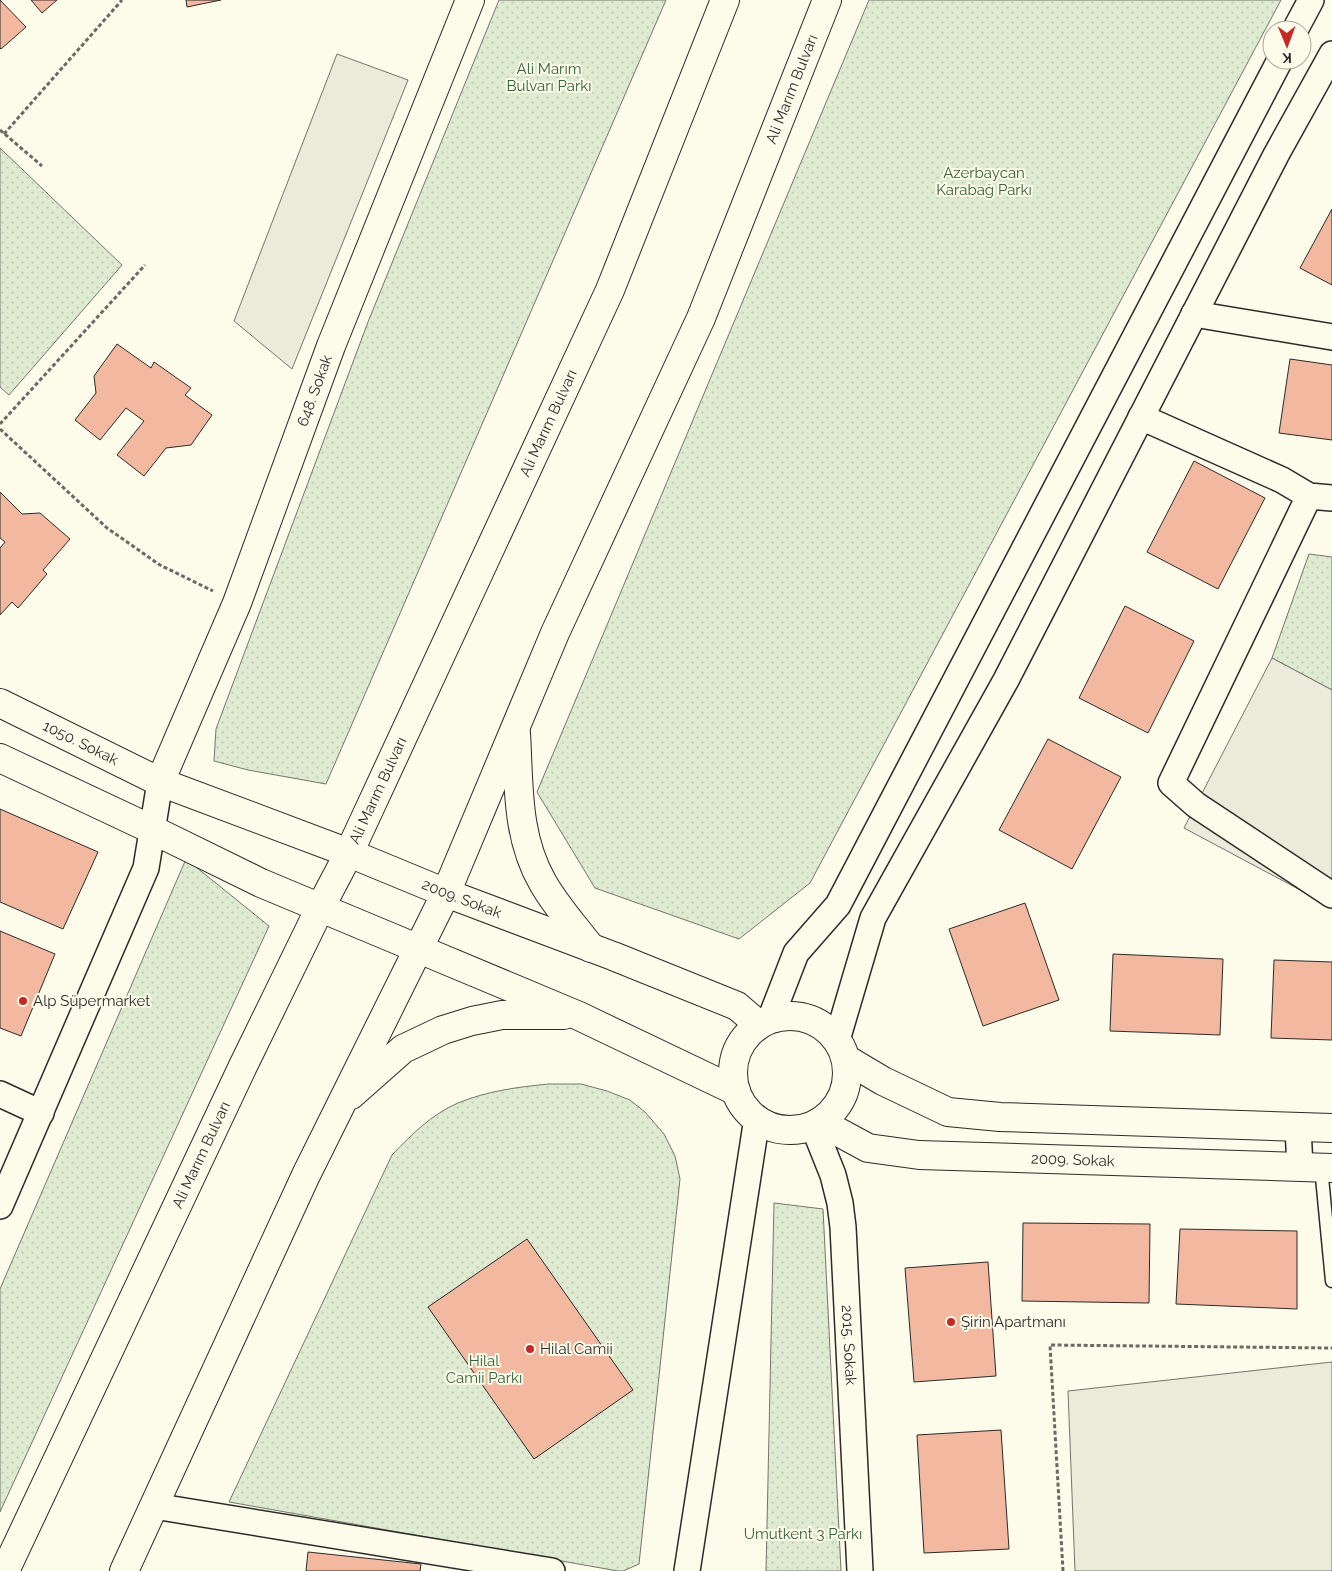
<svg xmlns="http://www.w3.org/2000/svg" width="1332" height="1571" font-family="Raleway,sans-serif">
	<defs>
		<pattern id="grass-dots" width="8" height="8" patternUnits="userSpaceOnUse" patternTransform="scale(1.25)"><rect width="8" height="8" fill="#deebd1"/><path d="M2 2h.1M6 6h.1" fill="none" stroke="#bfcab4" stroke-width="1.8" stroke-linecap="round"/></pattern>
	</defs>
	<rect width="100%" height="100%" fill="#fdfbea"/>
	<!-- grass -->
	<g fill="url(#grass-dots)" stroke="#74746e">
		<path d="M499 0H666L326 784 248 770 214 761 216 729 368 322Z"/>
		<path d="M869 0H1281L810 883 739 939 595 888 537 792Z"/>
		<path d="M0 148 122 265 9 395 0 387Z"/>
		<path d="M1309 554 1332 557V690L1272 658Z"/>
		<path d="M186 859 269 926 0 1512V1289Z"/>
		<path d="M549 1084H581L607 1091 630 1100 645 1112 664 1134 675 1156 680 1179 639 1564 623 1571H618L229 1502 392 1155C411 1135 432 1114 458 1103 487 1091 518 1087 549 1084Z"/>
		<path d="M774 1203 823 1209 841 1571H766Z"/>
	</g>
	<!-- parking -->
	<g fill="#eceadb" stroke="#74746e">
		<path d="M337 54 408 80 292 369 234 321Z"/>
		<path d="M1272 658 1332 690V907L1184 828Z"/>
		<path d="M1332 1362V1571H1075L1068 1391Z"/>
	</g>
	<!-- building -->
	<g fill="#f2b8a0" stroke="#2b2b2b">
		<path d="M0 0 26 27 1 49 0 48Z"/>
		<path d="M31 0H57L42 13Z"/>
		<path d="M186 0H221L187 7Z"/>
		<path d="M1332 209V285L1300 268Z"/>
		<path d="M117 344 151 368 154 362 191 388 185 395 212 415 191 445 166 448 144 476 117 455 144 421 126 408 100 440 75 420 96 393 94 376Z"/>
		<path d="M1290 359 1332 365V440L1279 433Z"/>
		<path d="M1194 461 1265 498 1218 589 1147 552Z"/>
		<path d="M0 492 22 514 40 513 70 539 43 570 47 574 18 608 12 602 0 615V548L5 542 0 538Z"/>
		<path d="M1125 606 1194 641 1148 733 1079 698Z"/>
		<path d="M1048 739 1121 777 1072 869 999 830Z"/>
		<path d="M0 809 98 852 63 929 0 902Z"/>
		<path d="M1025 903 1059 1000 983 1026 949 929Z"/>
		<path d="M0 931 55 954 21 1036 0 1028Z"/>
		<path d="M1113 954 1223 959 1220 1035 1110 1031Z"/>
		<path d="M1274 960 1332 962V1040L1271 1038Z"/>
		<path d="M1023 1223 1150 1224 1149 1303 1022 1301Z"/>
		<path d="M1180 1229 1297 1231V1309L1176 1304Z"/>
		<path d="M527 1239 633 1390 534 1459 428 1307Z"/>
		<path d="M988 1262 996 1376 914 1382 905 1268Z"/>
		<path d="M1001 1430 1009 1549 924 1553 917 1435Z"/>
		<path d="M308 1552 421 1564 420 1571H306Z"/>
	</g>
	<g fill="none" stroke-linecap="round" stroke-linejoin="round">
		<!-- service casing -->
		<g stroke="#2b2b2b" stroke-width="15">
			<path id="service" d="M1321 1167 1332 1281"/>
		</g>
		<!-- minor casing -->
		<g stroke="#2b2b2b" stroke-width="28">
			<g id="minor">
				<path d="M1295 30 1311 0"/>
				<path d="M1194 314 1332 337"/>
				<path d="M1141 417 1282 480 1309 496 1332 498"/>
				<path d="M1309 496 1171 783 1196 805 1332 895"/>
				<path d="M770 1020 796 953 838 905 1280 60"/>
				<path d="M837 1040 873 918 1006 680 1276 155 1332 54"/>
				<path d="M0 1094 41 1113"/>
				<path id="s1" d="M813 1125 833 1175 840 1203 843 1227 860 1571"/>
				<path d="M1298 1128 1300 1167"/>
				<path d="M0 1206 146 868 160 782"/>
				<path d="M154 1506 552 1571"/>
				<path d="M687 1571 757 1118"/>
			</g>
		</g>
		<!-- tertiary casing -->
		<g stroke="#2b2b2b" stroke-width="30">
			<g id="tertiary">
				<path id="s2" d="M0 703 160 782 349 853 446 893 613 956 737 1006 759 1025"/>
				<path d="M0 758 151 829 261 883 419 949"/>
				<path id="s3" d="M160 782 237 603 331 346 470 0"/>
				<circle cx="790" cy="1073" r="57"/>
				<path d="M846 1059 883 1081 948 1112 1000 1117 1332 1128"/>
				<path id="s4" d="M820 1122 868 1148 919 1155 1332 1168"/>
			</g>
		</g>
		<!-- primary casing -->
		<g stroke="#2b2b2b" stroke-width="30">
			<g id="primary">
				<path d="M516 733C519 784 516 837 543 883 556 906 575 927 591 948"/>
				<path d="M419 949 579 1016 736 1091"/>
				<path d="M351 1095 403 1049 443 1030 472 1021 502 1015H564"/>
				<path id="s5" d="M5 1571 243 1066 320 908 349 853 610 290 725 0"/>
				<path id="s6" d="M124 1571 306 1175 446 893 555 633 701 318 827 0"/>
			</g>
		</g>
		<!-- path -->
		<g stroke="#6a6964" stroke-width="3" stroke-dasharray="4 2.5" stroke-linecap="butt">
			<path d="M0 130 42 166"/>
			<path d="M4 134 122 0"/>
			<path d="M0 424 145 265"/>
			<path d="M0 429 107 528 160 565 213 591"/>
			<path d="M1063 1571 1050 1345 1332 1348"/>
		</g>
		<!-- service -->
		<use href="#service" stroke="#fdfbea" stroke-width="12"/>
		<!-- minor -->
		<use href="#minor" stroke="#fdfbea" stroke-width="25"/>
		<!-- tertiary -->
		<use href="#tertiary" stroke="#fdfbea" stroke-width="28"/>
		<!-- primary -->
		<use href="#primary" stroke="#fdfbea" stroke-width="28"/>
	</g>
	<!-- markers -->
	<g fill="#c62828" stroke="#fdfbea" stroke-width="2">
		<circle cx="23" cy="1001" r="5"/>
		<circle cx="951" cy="1322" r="5"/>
		<circle cx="530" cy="1349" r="5"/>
	</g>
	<g text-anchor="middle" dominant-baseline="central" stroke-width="4" stroke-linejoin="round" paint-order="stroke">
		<!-- park labels -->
		<g font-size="15" fill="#34623c" stroke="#fdfbea">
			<text x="549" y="69">Ali Marım<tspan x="549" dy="17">Bulvarı Parkı</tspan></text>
			<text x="984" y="173">Azerbaycan<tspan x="984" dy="17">Karabağ Parkı</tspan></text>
			<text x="484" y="1361">Hilal<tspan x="484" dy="17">Camii Parkı</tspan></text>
			<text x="803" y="1534">Umutkent 3 Parkı</text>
		</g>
		<!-- street labels -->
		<g font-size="15" fill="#2b2b2b" stroke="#fdfbea">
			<text stroke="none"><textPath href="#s6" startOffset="1626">Ali Marım Bulvarı</textPath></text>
			<text stroke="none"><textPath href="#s3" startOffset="421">648. Sokak</textPath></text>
			<text stroke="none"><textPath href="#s5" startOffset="1270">Ali Marım Bulvarı</textPath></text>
			<text stroke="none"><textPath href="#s2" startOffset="90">1050. Sokak</textPath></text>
			<text stroke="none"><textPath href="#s5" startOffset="865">Ali Marım Bulvarı</textPath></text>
			<text stroke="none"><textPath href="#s2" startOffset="502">2009. Sokak</textPath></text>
			<text stroke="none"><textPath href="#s5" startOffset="460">Ali Marım Bulvarı</textPath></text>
			<text stroke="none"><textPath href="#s4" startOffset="260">2009. Sokak</textPath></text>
			<text stroke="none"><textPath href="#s1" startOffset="225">2015. Sokak</textPath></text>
		</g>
		<!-- poi labels -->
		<g font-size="15" fill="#2b2b2b" stroke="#fdfbea" text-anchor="start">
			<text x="33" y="1001">Alp Süpermarket</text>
			<text x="961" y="1322">Şirin Apartmanı</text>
			<text x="540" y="1349">Hilal Camii</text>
		</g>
	</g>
	<!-- north arrow -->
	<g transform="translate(1287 45) rotate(179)"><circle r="24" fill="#fdfbea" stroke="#a9a89e"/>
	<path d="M0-4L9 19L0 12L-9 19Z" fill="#c62828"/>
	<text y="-8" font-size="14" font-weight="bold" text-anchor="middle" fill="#2b2b2b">K</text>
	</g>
</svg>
